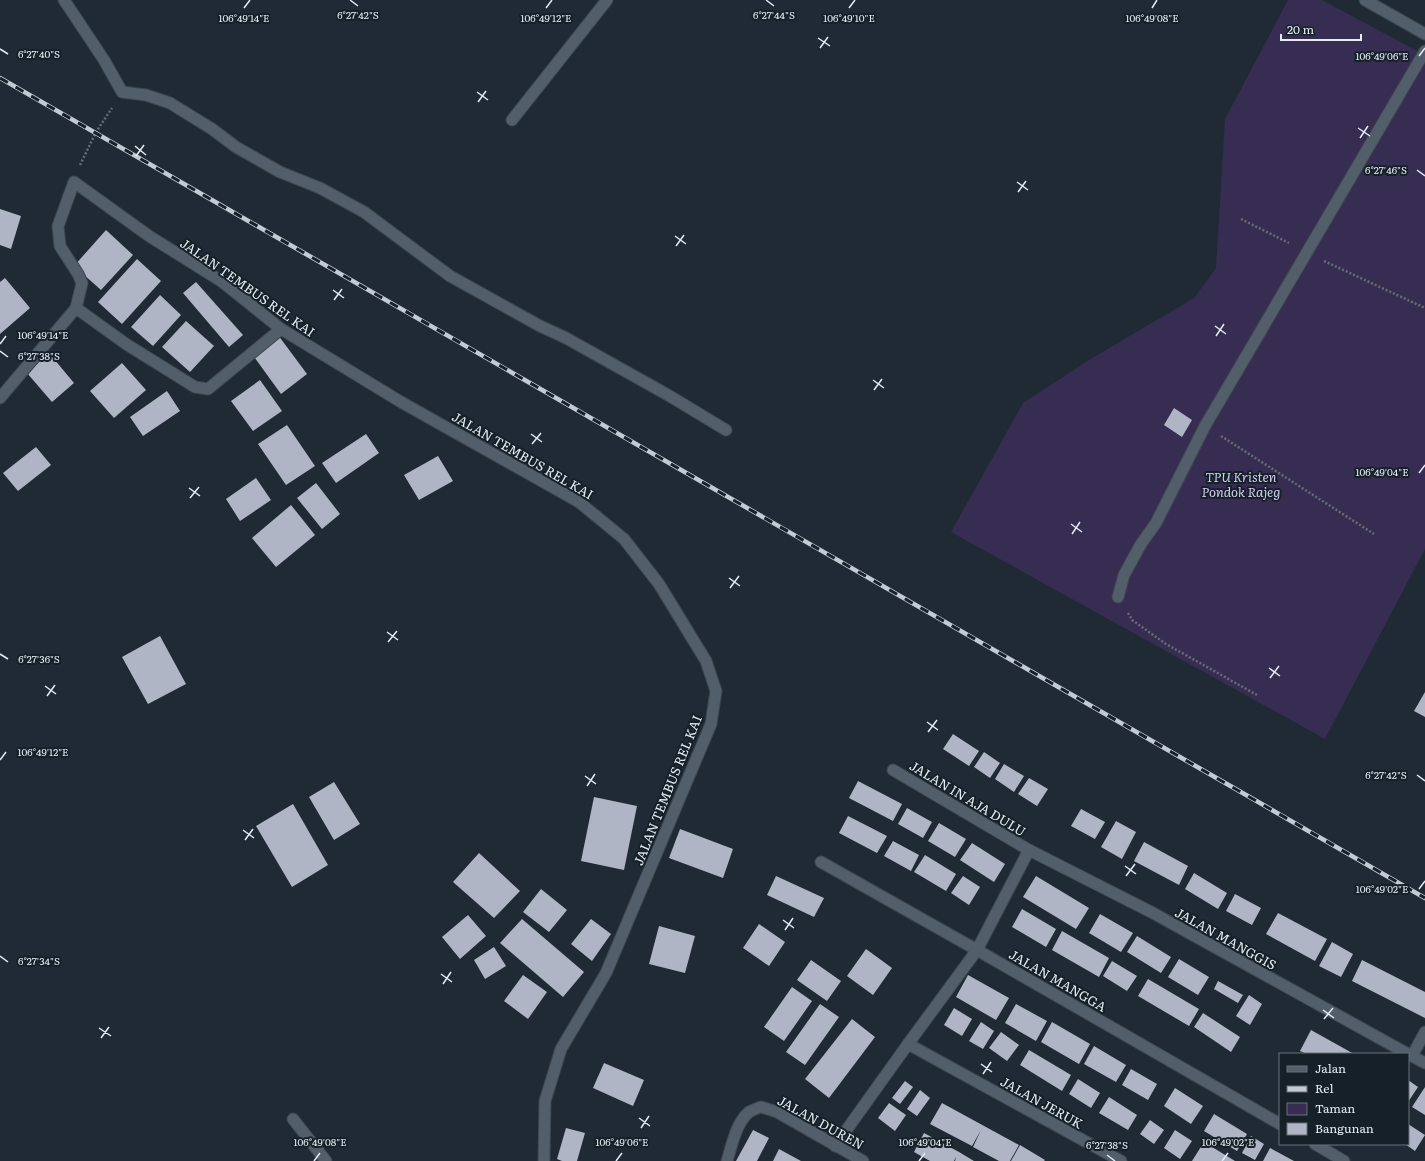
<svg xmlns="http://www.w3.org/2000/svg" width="1425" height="1161" font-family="Literata,serif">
	<rect width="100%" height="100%" fill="#1f2a34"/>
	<!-- green -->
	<path fill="#372d52" d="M1288 0H1322L1425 55V549L1325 739 951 532 1023 403 1089 360 1194 298 1216 268 1225 119Z"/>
	<!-- building -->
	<g fill="#b0b5c5">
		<path d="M0 209 21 216 11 249 0 245Z"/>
		<path d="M106 230 133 255 101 290 74 266Z"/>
		<path d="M137 259 161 281 122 324 98 302Z"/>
		<path d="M5 278 30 308 0 334V282Z"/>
		<path d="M196 282 243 335 229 347 183 293Z"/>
		<path d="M160 295 181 315 153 346 131 327Z"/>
		<path d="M186 321 214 346 190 372 162 347Z"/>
		<path d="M278 335 307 374 281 394 252 354Z"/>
		<path d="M49 353 74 383 52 402 27 373Z"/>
		<path d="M122 363 146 390 114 418 90 391Z"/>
		<path d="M260 380 282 411 253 431 231 401Z"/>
		<path d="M167 391 180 411 143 436 130 417Z"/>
		<path d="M1174 408 1192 420 1182 437 1164 425Z"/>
		<path d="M287 425 315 466 286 485 258 444Z"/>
		<path d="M366 434 379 453 336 483 322 463Z"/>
		<path d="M36 447 51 465 18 491 3 473Z"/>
		<path d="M438 456 453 481 419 500 404 475Z"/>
		<path d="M256 478 271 500 240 521 226 499Z"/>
		<path d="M316 483 340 514 322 529 297 498Z"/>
		<path d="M291 505 315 535 276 567 252 538Z"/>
		<path d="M160 636 186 684 148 704 122 657Z"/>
		<path d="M1425 692V717L1414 711Z"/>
		<path d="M953 734 979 751 969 766 943 749Z"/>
		<path d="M984 752 1000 763 990 778 974 767Z"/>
		<path d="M1004 764 1024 776 1014 792 995 779Z"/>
		<path d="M1029 778 1048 789 1037 806 1018 794Z"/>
		<path d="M858 781 902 804 893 821 849 798Z"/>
		<path d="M334 782 360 824 334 840 309 797Z"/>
		<path d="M594 797 637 806 624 870 581 861Z"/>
		<path d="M293 804 328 865 292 887 256 826Z"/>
		<path d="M907 808 932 822 923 838 898 824Z"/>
		<path d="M1081 809 1105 822 1095 839 1071 826Z"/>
		<path d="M848 816 887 836 877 853 839 833Z"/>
		<path d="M1116 821 1136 832 1122 859 1101 847Z"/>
		<path d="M939 823 966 839 955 857 928 841Z"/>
		<path d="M680 829 733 849 723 878 669 858Z"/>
		<path d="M893 841 919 855 911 871 884 856Z"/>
		<path d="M1144 842 1188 866 1179 885 1134 861Z"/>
		<path d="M972 843 1005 864 994 882 960 860Z"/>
		<path d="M479 853 520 891 494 918 453 882Z"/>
		<path d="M925 855 956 874 946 891 914 872Z"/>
		<path d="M1194 873 1227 893 1218 909 1185 889Z"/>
		<path d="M776 876 824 898 814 917 767 895Z"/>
		<path d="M963 876 980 887 969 905 951 893Z"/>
		<path d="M1036 876 1089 908 1076 929 1023 897Z"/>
		<path d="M541 889 567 910 549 932 523 912Z"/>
		<path d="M1235 894 1261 908 1252 925 1226 911Z"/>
		<path d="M1022 909 1056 929 1046 947 1012 927Z"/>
		<path d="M1278 913 1327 939 1315 961 1266 934Z"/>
		<path d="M1100 914 1133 933 1121 952 1089 933Z"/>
		<path d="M468 915 486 936 460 959 442 937Z"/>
		<path d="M522 919 584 972 563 997 500 943Z"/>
		<path d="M591 919 611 934 592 961 571 944Z"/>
		<path d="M759 924 785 942 769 966 743 948Z"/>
		<path d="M659 926 695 936 685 973 649 964Z"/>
		<path d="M1062 931 1109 958 1099 977 1052 950Z"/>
		<path d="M1137 936 1171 957 1161 973 1127 952Z"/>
		<path d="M1332 942 1353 954 1341 977 1319 966Z"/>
		<path d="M494 947 506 966 485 979 474 960Z"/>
		<path d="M866 949 892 968 873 995 847 976Z"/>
		<path d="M1179 959 1209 977 1198 995 1168 977Z"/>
		<path d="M811 960 841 981 827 1001 797 980Z"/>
		<path d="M1362 960 1425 992V1018L1352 981Z"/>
		<path d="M1112 961 1137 976 1127 991 1103 976Z"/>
		<path d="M523 975 547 992 528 1019 504 1001Z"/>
		<path d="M968 975 1009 998 996 1020 956 997Z"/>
		<path d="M1148 979 1199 1009 1189 1026 1138 996Z"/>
		<path d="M1218 981 1243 995 1238 1003 1214 989Z"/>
		<path d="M792 987 812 1001 784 1041 764 1027Z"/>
		<path d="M1249 995 1262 1004 1250 1025 1236 1016Z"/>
		<path d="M820 1004 839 1017 805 1065 786 1052Z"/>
		<path d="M1016 1004 1047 1021 1036 1041 1005 1023Z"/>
		<path d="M954 1008 972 1019 962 1036 944 1025Z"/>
		<path d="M1203 1013 1240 1037 1231 1052 1194 1027Z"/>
		<path d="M852 1019 875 1037 829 1098 805 1079Z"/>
		<path d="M981 1022 994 1031 983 1049 969 1041Z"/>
		<path d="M1052 1022 1090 1044 1079 1064 1041 1042Z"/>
		<path d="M1311 1030 1354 1054H1307L1300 1051Z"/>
		<path d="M1001 1032 1019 1045 1007 1061 989 1048Z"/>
		<path d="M1094 1046 1126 1065 1116 1082 1084 1064Z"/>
		<path d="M1029 1050 1071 1075 1062 1091 1020 1065Z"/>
		<path d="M604 1063 644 1080 633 1106 593 1088Z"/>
		<path d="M1131 1069 1157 1084 1148 1100 1122 1085Z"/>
		<path d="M1078 1079 1100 1093 1091 1108 1069 1094Z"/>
		<path d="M1408 1080 1418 1087 1408 1102Z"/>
		<path d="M905 1081 913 1087 900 1104 892 1098Z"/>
		<path d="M1425 1087V1115L1412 1107Z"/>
		<path d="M1175 1088 1203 1106 1191 1124 1164 1106Z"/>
		<path d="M920 1090 930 1098 917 1116 907 1109Z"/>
		<path d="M1109 1097 1137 1115 1128 1130 1099 1113Z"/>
		<path d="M889 1103 906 1115 895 1131 878 1118Z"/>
		<path d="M942 1103 1019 1145 1010 1161H999L973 1147 981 1130 972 1146 930 1124Z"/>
		<path d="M1214 1114 1247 1134 1237 1151 1204 1131Z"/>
		<path d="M1150 1120 1164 1130 1154 1144 1140 1134Z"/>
		<path d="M1408 1124 1425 1135 1415 1151 1405 1144H1408Z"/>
		<path d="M566 1128 585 1133 577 1161H562L557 1159Z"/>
		<path d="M753 1130 769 1138 757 1161H736Z"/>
		<path d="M1175 1130 1192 1141 1180 1159 1164 1148Z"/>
		<path d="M924 1133 959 1152 974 1161H955L956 1157 954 1161H930L914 1152Z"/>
		<path d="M1251 1136 1264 1144 1255 1160 1242 1153Z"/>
		<path d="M1204 1142 1235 1161H1192Z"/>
		<path d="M1020 1145 1045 1160 1044 1161H1011Z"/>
		<path d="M1270 1148 1294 1161H1263Z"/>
		<path d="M779 1149 801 1161H773Z"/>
	</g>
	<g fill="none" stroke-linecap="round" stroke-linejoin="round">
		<!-- service casing -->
		<g stroke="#3e464f" stroke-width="13">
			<g id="service">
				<path d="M1365 0 1425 34"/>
				<path d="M1118 597 1124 575 1141 544 1156 523 1205 426 1425 51"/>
			</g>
		</g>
		<!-- minor casing -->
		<g stroke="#3e464f" stroke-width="13">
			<g id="minor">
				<path d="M64 0 104 60 122 92 146 95 170 103 212 129 236 147 280 172 320 188 364 212 450 276 540 326 566 338 668 395 726 430"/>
				<path d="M512 120 607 0"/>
				<path d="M76 308 126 344 195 387 208 389 281 329"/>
				<path d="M0 398 76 308 82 283 78 274 60 246 58 226 74 182 149 236 221 281 281 329 401 402 579 502 624 539 659 584 706 661 716 691 711 724 606 973 561 1049 545 1101 544 1161"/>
				<path d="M893 770 1029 850 1153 913 1408 1054"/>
				<path d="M821 862 977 950 1280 1124"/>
				<path d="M908 1044 1121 1161"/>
				<path d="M1408 1054 1425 1063"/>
				<path d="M1412 1056 1425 1032"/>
				<path d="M293 1119 326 1161"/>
				<path d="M1315 1144 1344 1161"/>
				<path d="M835 1146 908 1044 977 950 1029 850"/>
				<path d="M727 1161C732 1145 736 1123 749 1112 753 1110 757 1108 761 1107L777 1112 863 1161"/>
			</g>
		</g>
		<!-- path -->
		<g stroke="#656e77" stroke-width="2.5" stroke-dasharray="2 2" stroke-linecap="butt">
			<path d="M80 165 96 132 112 108"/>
			<path d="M1241 219 1289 243"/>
			<path d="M1324 261 1425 308"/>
			<path d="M1221 436 1374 534"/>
			<path d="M1128 613 1132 620 1166 644 1257 695"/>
		</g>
		<!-- service -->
		<use href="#service" stroke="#525e69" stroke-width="11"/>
		<!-- minor -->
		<use href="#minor" stroke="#525e69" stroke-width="11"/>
		<!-- rail casing -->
		<g stroke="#c3cad2" stroke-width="4.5">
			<path id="rail" d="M0 78 1425 898"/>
		</g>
		<!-- rail -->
		<use href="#rail" stroke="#162029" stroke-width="3" stroke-dasharray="9" stroke-linecap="butt"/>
	</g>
	<!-- ticks -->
	<path fill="none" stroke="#e4ebf2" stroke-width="1.5" d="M350 0 358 6M766 0 774 6M244 8 250 0M546 8 552 0M849 8 855 0M1152 8 1157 0M818 38 830 46M820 48 828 37M0 49 8 54M1419 56 1425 48M477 92 488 100M478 102 486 91M1358 128 1370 136M1360 138 1368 126M135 146 146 155M136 156 144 145M1417 170 1425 176M1017 182 1028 190M1018 192 1026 181M675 236 686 244M676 246 684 235M333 290 344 298M334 300 342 289M1215 326 1226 334M1216 336 1224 324M0 344 6 336M0 351 8 357M873 380 884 388M874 390 882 379M531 434 542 442M532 444 541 433M1419 473 1425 465M189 488 200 496M190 498 199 487M1071 524 1082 532M1072 534 1080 522M729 578 740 586M730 588 739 576M387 632 398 640M388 642 397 631M0 654 8 659M1269 668 1280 676M1270 678 1279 666M45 686 56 694M47 696 55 685M927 722 938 730M928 732 937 720M0 760 6 752M1417 775 1425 781M585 776 596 784M587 786 595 774M243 830 254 838M245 840 253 829M1125 866 1136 874M1126 876 1135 864M1419 889 1425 881M783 920 794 928M785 930 793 918M0 956 8 962M441 974 452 982M443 984 451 972M1323 1010 1334 1018M1324 1019 1333 1008M99 1028 111 1036M101 1038 109 1027M981 1064 992 1072M983 1074 991 1062M639 1118 650 1126M641 1128 649 1116M1107 1155 1115 1161M314 1161 320 1153M616 1161 622 1153M919 1161 925 1153M1222 1161 1228 1153"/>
	<g text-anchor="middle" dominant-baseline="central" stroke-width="4" stroke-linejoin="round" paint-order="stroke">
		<!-- street labels -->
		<g font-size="13" fill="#e4ebf2" stroke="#162029">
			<text transform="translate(248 287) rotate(35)">JALAN TEMBUS REL KAI</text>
			<text transform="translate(523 455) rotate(30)">JALAN TEMBUS REL KAI</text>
			<text transform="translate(667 790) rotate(-68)">JALAN TEMBUS REL KAI</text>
			<text transform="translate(968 798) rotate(31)">JALAN IN AJA DULU</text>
			<text transform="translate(1226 938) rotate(29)">JALAN MANGGIS</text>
			<text transform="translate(1058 980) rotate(30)">JALAN MANGGA</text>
			<text transform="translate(1042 1102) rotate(29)">JALAN JERUK</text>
			<text transform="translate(821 1122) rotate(29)">JALAN DUREN</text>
		</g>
		<!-- park labels -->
		<g font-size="13" font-style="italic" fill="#d4ccf2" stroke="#162029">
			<text x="1241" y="476">TPU Kristen<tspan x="1241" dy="15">Pondok Rajeg</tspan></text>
		</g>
	</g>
	<g font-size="10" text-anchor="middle" fill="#e4ebf2" stroke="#162029" stroke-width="4" stroke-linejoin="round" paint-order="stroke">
		<text x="774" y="19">6°27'44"S</text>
		<text x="358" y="19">6°27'42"S</text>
		<text x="244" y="22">106°49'14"E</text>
		<text x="546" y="22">106°49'12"E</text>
		<text x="849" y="22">106°49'10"E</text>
		<text x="1152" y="22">106°49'08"E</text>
		<text x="39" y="58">6°27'40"S</text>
		<text x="1382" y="60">106°49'06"E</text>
		<text x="1386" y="174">6°27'46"S</text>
		<text x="43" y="339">106°49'14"E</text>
		<text x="39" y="360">6°27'38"S</text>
		<text x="1382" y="476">106°49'04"E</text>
		<text x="39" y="663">6°27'36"S</text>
		<text x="43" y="756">106°49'12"E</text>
		<text x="1386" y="779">6°27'42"S</text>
		<text x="1382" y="893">106°49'02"E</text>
		<text x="39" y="965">6°27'34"S</text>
		<text x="320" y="1146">106°49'08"E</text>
		<text x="622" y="1146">106°49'06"E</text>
		<text x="925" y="1146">106°49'04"E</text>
		<text x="1228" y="1146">106°49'02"E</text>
		<text x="1107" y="1149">6°27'38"S</text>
	</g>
	<!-- legend -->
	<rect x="1279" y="1053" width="130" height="92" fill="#162029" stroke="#687179"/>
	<rect x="1287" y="1066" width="20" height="6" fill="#525e69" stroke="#687179"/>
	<text x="1315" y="1073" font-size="12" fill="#e4ebf2">Jalan</text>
	<rect x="1287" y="1086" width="20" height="6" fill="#c3cad2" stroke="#687179"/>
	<text x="1315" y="1093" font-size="12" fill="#e4ebf2">Rel</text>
	<rect x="1287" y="1103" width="20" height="12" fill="#372d52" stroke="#687179"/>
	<text x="1315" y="1113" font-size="12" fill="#e4ebf2">Taman</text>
	<rect x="1287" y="1123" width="20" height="12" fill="#b0b5c5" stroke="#687179"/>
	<text x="1315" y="1133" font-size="12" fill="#e4ebf2">Bangunan</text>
	<!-- scale -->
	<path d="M1281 34v6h80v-6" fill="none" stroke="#e4ebf2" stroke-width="2"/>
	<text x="1287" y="34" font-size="12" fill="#e4ebf2" stroke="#162029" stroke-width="3" paint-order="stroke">20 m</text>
</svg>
